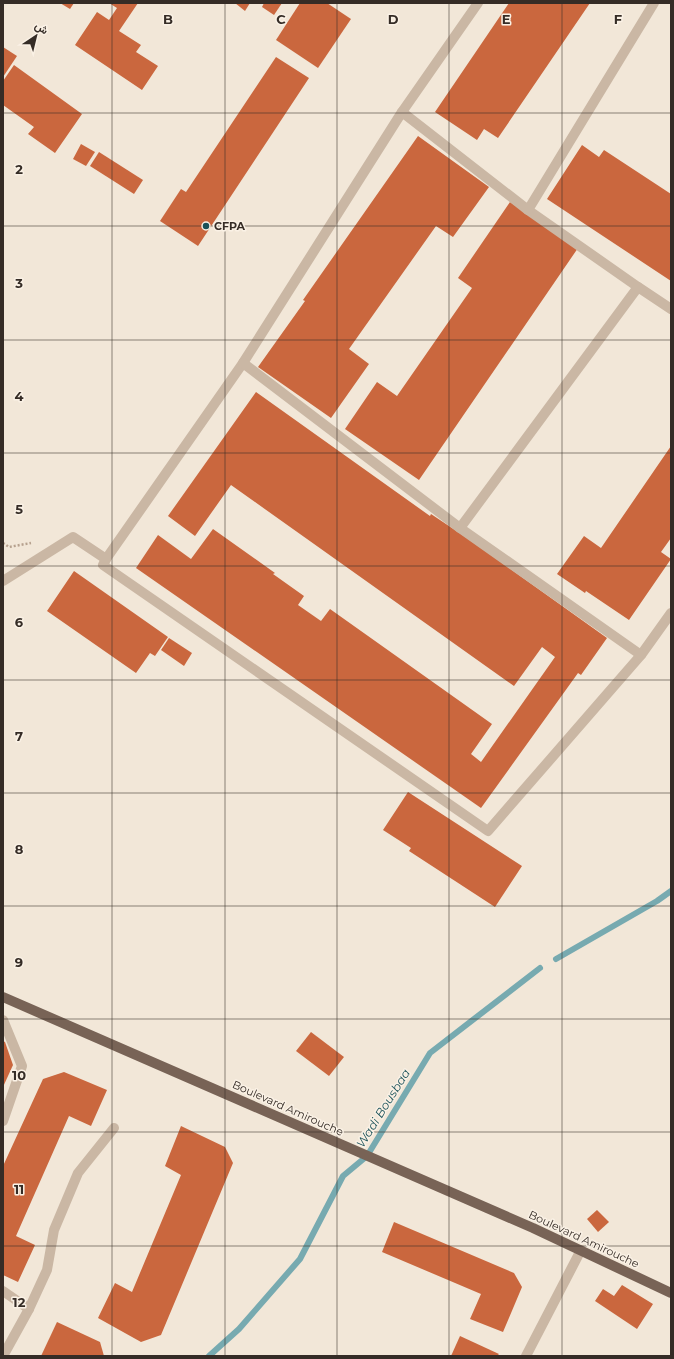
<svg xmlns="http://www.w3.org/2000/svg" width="674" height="1359" font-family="Montserrat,Vazirmatn,sans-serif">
	<rect width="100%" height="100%" fill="#f2e7d8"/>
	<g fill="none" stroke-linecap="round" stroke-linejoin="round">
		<!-- stream -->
		<g stroke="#77aab0" stroke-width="6">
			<path d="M556 959 657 901 671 891"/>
			<path d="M209 1356 239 1329 300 1259 343 1176 367 1156 430 1053 540 968"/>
		</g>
	</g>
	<!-- building -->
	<g fill="#ca673e">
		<path d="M60 3H74L70 9Z"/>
		<path d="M109 3H138L119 31 141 45 136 52 158 66 142 90 75 45 97 12 109 20 117 8Z"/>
		<path d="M235 3H250L245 11Z"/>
		<path d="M264 3H282L274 15 262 7Z"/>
		<path d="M300 3H327L351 19 318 68 276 40Z"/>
		<path d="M509 3H590L498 138 484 129 477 140 435 112Z"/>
		<path d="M3 47 17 56 3 77Z"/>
		<path d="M276 57 309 78 198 246 160 221 181 189 186 192Z"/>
		<path d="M14 65 82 114 55 153 28 134 34 127 3 105V81Z"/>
		<path d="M418 136 489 187 453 237 436 226 349 349 369 364 331 418 258 367 305 301 303 300Z"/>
		<path d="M81 144 95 152 86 166 73 159Z"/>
		<path d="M582 145 599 157 604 150 671 194V281L547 199Z"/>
		<path d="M99 152 143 180 134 194 90 166Z"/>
		<path d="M510 202 578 248 419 480 345 429 377 382 397 396 472 288 458 278Z"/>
		<path d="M256 392 430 516 431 514 470 540 607 638 581 675 578 673 481 808 136 568 158 535 191 559 213 529 275 573 273 574 304 596 298 605 321 621 330 609 492 724 471 754 481 762 555 657 542 647 514 686 231 485 195 536 168 516Z"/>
		<path d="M671 446V538L661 552 671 559 629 620 586 591 585 593 557 574 584 536 601 548Z"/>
		<path d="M74 571 168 637 155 656 150 653 136 673 47 611Z"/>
		<path d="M169 638 192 653 184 666 161 650Z"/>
		<path d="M408 792 522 866 495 907 409 851 411 848 383 830Z"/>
		<path d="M311 1032 344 1057 329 1076 296 1051Z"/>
		<path d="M3 1041 5 1042 13 1065 3 1087Z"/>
		<path d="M64 1072 107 1090 91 1126 69 1116 16 1236 35 1245 18 1282 3 1275V1166L43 1079Z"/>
		<path d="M181 1126 225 1147 233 1163 161 1335 141 1342 98 1318 115 1283 132 1292 181 1175 165 1166Z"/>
		<path d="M597 1210 609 1222 598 1232 587 1219Z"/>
		<path d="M394 1222 514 1273 522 1287 503 1332 470 1319 481 1294 382 1252Z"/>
		<path d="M622 1285 653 1304 637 1329 595 1301 603 1289 614 1296Z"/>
		<path d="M57 1322 100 1342 104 1356H41Z"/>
		<path d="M460 1336 499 1354 497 1356H451Z"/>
	</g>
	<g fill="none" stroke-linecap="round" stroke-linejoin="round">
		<!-- path -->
		<path stroke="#b6a18e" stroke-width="2.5" stroke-dasharray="2 2" stroke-linecap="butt" d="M3 543 9 547 31 543"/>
		<!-- minor -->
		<g stroke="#cab7a4" stroke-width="10">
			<path d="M478 3 402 112 243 363 106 559 103 565 488 831 641 655 671 613"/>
			<path d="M402 112 528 210 638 287"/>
			<path d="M528 210 654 3"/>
			<path d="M243 363 460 528 641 655"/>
			<path d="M460 528 638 287 671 309"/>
			<path d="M3 581 73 537 106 559"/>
			<path d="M3 1020 22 1066 3 1121"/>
			<path d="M3 1291 29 1309"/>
			<path d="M3 1356 29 1309 47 1270 54 1230 78 1173 114 1128"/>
			<path d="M526 1356 581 1250"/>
		</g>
		<!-- major -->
		<path stroke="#786356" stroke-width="10" d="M3 997 533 1228 671 1293"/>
	</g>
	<!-- grid -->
	<path fill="none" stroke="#352c26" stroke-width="1" stroke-opacity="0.55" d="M112 3V1356M225 3V1356M337 3V1356M449 3V1356M562 3V1356M3 113H671M3 226H671M3 340H671M3 453H671M3 566H671M3 680H671M3 793H671M3 906H671M3 1019H671M3 1132H671M3 1246H671"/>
	<!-- markers -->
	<circle fill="#1a5158" stroke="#faf1e5" stroke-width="1.5" cx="206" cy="226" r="4"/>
	<g text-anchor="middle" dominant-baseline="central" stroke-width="3" stroke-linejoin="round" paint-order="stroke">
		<!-- poi labels -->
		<g font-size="11" font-weight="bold" fill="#352c26" stroke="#faf1e5" text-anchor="start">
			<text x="214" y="226">CFPA</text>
		</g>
		<!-- street labels -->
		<g font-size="11" fill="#352c26" stroke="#faf1e5">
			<text transform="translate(288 1108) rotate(24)">Boulevard Amirouche</text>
			<text transform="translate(584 1239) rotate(25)">Boulevard Amirouche</text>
		</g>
		<!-- water labels -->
		<g font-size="12" font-style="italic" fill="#1a5158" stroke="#faf1e5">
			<text transform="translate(383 1108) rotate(-58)">Wadi Bousbaa</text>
		</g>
	</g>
	<g font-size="13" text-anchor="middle" font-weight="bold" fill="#352c26" stroke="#faf1e5" stroke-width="3" stroke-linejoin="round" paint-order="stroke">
		<text x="168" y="24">B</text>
		<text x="281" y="24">C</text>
		<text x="393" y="24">D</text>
		<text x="506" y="24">E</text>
		<text x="618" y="24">F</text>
		<text x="19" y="174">2</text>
		<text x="19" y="288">3</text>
		<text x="19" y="401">4</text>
		<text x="19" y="514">5</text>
		<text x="19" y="627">6</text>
		<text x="19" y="741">7</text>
		<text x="19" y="854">8</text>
		<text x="19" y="967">9</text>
		<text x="19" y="1080">10</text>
		<text x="19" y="1194">11</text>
		<text x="19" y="1307">12</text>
	</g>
	<!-- border -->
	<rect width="674" height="1359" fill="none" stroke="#352c26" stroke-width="8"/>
	<!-- north arrow -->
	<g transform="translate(36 36) rotate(35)" stroke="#faf1e5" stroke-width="3" paint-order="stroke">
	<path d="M0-3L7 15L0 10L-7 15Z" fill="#352c26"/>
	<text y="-6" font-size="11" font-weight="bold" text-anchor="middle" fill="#352c26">ش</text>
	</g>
</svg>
